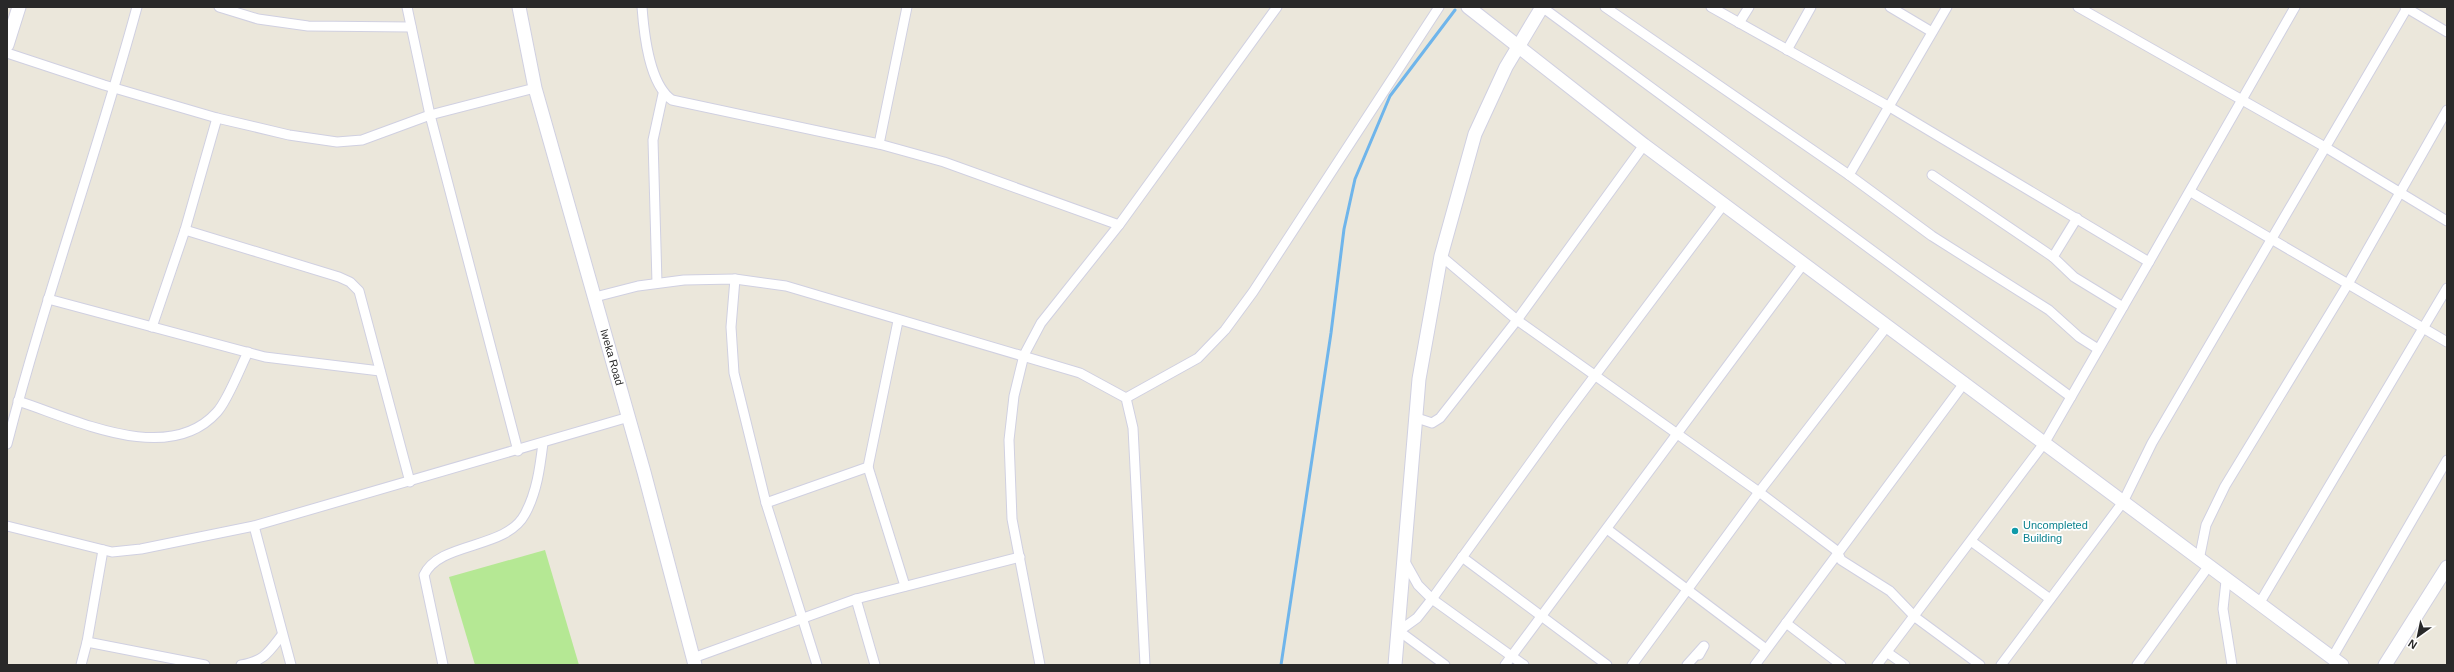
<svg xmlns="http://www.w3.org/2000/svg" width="2454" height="672" font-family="Arial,sans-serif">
	<rect width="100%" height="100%" fill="#ebe7db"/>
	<!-- pitch -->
	<path fill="#b5e894" d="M545 550 579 665H475L449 577Z"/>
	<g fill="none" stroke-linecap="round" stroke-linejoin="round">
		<!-- stream -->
		<path stroke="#6fb5eb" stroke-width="3" d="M1281 665 1331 333 1344 229 1355 179 1390 96 1455 10"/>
		<!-- street casing -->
		<g stroke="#d0d0e1" stroke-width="11">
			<g id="street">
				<path d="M219 7 258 19 308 26 411 27"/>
				<path d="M407 7 430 115 518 451"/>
				<path d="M642 7C644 34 649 84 672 100L879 144"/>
				<path d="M907 7 879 144 944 162 1119 225"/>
				<path d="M1542 7 2071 397"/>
				<path d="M1605 7 1849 175 1932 236 2049 310 2079 337 2098 349"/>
				<path d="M1711 7 1888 106 2149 262 2045 442 1877 665"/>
				<path d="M1890 7 1932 32"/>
				<path d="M2078 7 2325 147 2447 221"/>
				<path d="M2405 7 2447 32"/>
				<path d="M1739 23 1749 7"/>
				<path d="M1787 50 1811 7"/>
				<path d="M7 53 104 85 217 118 289 135 337 142 362 140 430 115 535 88"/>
				<path d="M1849 175 1947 7"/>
				<path d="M1932 175 2053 257"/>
				<path d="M2191 192 2447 342"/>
				<path d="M2077 218 2053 257 2074 277 2123 307"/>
				<path d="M185 230 339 277 350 282 359 291 410 482"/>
				<path d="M1441 256 1517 320 1759 492 1837 551 1841 560 1890 591 1915 617 1980 665"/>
				<path d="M2149 262 2295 7"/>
				<path d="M735 279 731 327 734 373 766 503 817 665"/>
				<path d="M657 283 653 140 663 94"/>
				<path d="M595 297 638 286 684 280 735 279 786 286 1080 373 1126 398 1133 428 1145 665"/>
				<path d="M48 299 265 357 380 371"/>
				<path d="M152 327 185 230 217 118"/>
				<path d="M1126 398 1198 358 1225 330 1253 292 1439 7"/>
				<path d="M18 401C74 419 168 467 217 412 228 400 240 368 248 352"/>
				<path d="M1417 418 1432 423 1440 418 1517 320 1644 145"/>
				<path d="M7 444C45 297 97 154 137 7"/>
				<path d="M868 467 905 586"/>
				<path d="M766 503 868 467 898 321"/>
				<path d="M7 526 112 552 141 549 254 526 629 417"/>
				<path d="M254 526 291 665"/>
				<path d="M1607 529 1766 649"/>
				<path d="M1971 541 2050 599"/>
				<path d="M1462 557 1607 665"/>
				<path d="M1404 560 1418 585 1432 599 1524 665"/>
				<path d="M2199 560 2206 525 2225 486 2348 284 2447 110"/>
				<path d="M2226 581 2223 609 2232 665"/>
				<path d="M856 599 875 665"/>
				<path d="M2259 604 2447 288"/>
				<path d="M1786 623 1841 665"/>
				<path d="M87 642 205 665"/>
				<path d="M1888 653 1905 665"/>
				<path d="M693 658 856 599 1020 557"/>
				<path d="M2332 658 2447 460"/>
				<path d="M81 665 87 642 103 550"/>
				<path d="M241 665C264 661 268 653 282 635"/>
				<path d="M443 665 424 575C440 541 506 550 525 514 537 492 540 467 543 443"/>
				<path d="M1040 665 1012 519 1009 440 1014 396 1024 355 1041 323 1119 225 1277 7"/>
				<path d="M1445 665 1399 631 1417 618 1432 599 1560 422 1724 204"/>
				<path d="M1505 665 1804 263"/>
				<path d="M1632 665 1759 492 1888 325"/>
				<path d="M1687 665 1704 646 1699 655"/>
				<path d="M1755 665 1965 382"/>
				<path d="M2001 665 2123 502 2152 443 2407 8"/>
				<path d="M2137 665 2208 567"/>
			</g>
		</g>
		<!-- secondary casing -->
		<g stroke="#d0d0e1" stroke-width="15">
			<g id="secondary">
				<path d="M519 7 535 88 644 472 695 665"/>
				<path d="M1468 7 1644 145 2342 665"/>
				<path d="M7 45 19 7"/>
				<path d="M1395 665 1419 379 1441 256 1475 134 1506 67 1542 7"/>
				<path d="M2385 665 2447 567"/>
			</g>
		</g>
		<!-- street -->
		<use href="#street" stroke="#fff" stroke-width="9"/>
		<!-- secondary -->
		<use href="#secondary" stroke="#fff" stroke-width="13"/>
	</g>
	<!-- markers -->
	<circle fill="#0f9aa8" stroke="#fff" stroke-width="1.5" cx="2015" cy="531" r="4"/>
	<g text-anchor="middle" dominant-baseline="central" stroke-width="3.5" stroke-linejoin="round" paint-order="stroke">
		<!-- street labels -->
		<g font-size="11" fill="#292929" stroke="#fff">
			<text transform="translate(612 357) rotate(74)">Iweka Road</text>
		</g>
		<!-- culture labels -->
		<g font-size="11" fill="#0d838f" stroke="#fff" text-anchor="start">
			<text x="2023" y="525">Uncompleted<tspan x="2023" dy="13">Building</tspan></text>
		</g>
	</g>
	<!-- border -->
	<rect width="2454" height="672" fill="none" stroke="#292929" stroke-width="16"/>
	<!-- north arrow -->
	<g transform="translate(2418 636) rotate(213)" stroke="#ffffff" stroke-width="3" paint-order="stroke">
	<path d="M0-3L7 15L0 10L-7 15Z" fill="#292929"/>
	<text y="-6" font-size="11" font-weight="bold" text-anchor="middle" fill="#292929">N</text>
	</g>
</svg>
